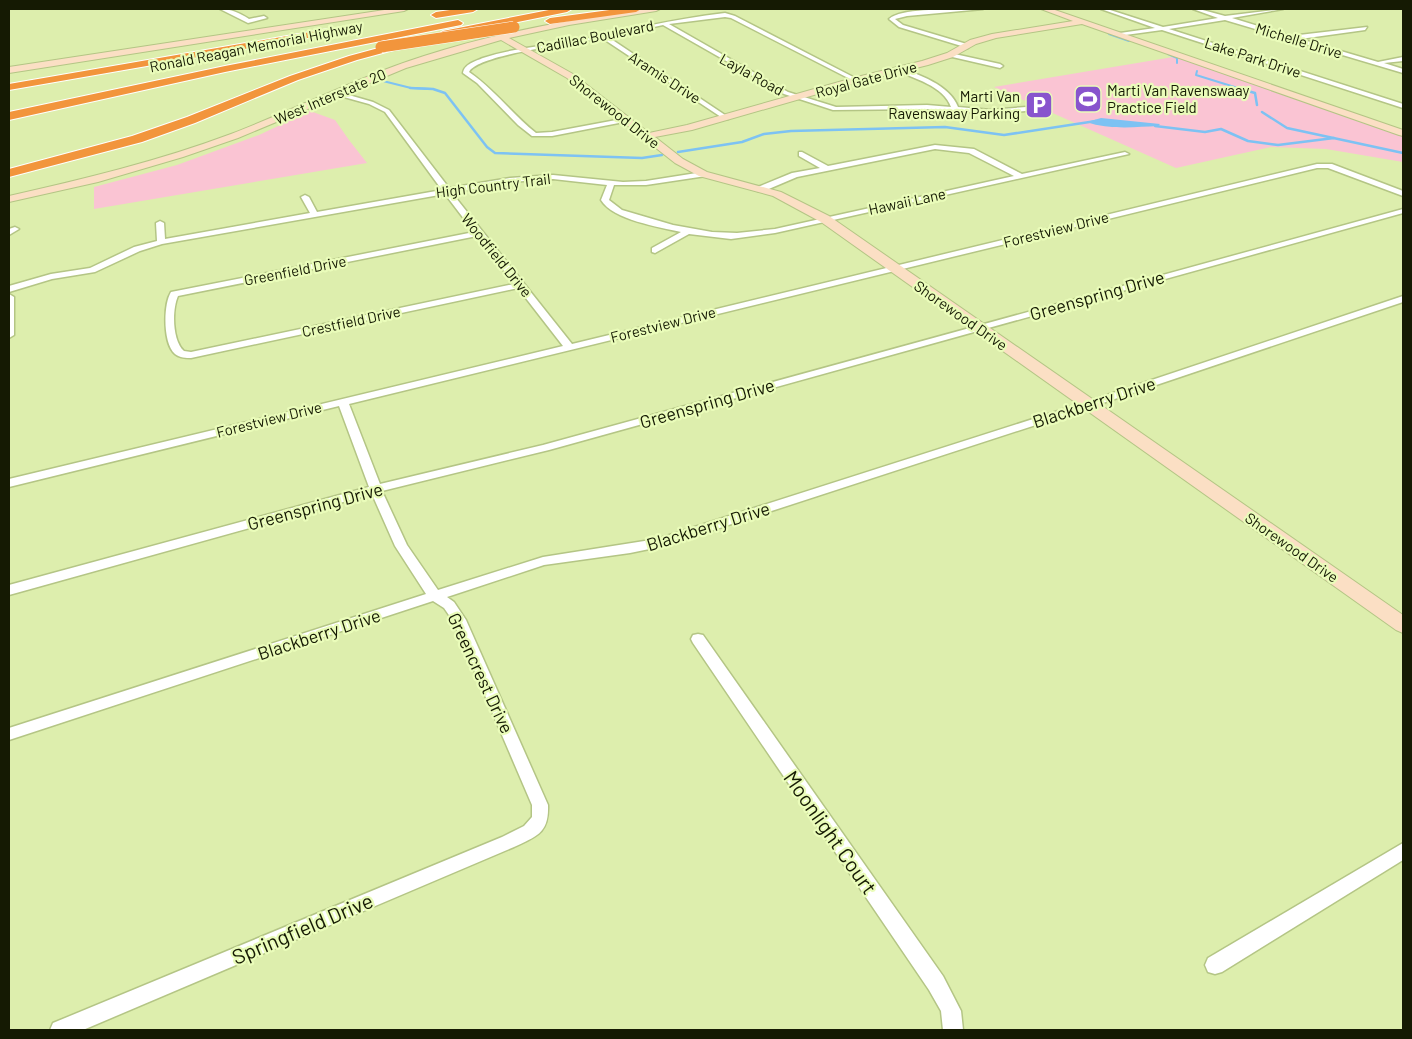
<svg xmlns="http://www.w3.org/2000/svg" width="1412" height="1039" font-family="Barlow,sans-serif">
	<rect width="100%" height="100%" fill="#ddeead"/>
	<!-- green -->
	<g fill="#fac4d3">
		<path d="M1179 56 1403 135V162L1326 149 1271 147 1176 168 994 87Z"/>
		<path d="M310 111 335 120 349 140 367 163 94 209V187L177 165 259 135Z"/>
	</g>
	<!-- water -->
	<path fill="#7dc2f3" d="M1101 118 1160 124 1158 126C1136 127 1108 130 1087 122Z"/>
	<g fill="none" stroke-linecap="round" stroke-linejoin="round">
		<!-- stream-far1 -->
		<g stroke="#7dc2f3" stroke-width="2">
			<path d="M1109 34 1129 41"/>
			<path d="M1168 54 1177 58V63"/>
			<path d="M1197 71 1196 75 1241 89"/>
			<path d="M383 81 411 88 432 89"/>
		</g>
		<!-- stream -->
		<g stroke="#7dc2f3" stroke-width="2.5">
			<path d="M410 88 433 89 445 93 487 147 495 153 642 158 662 155"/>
			<path d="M1237 88 1255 93 1257 105"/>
			<path d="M1262 112 1287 128 1403 153"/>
			<path d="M1155 126 1205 132 1221 129 1248 141 1278 145 1334 138"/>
			<path d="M678 152 742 142 764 134 791 131 945 127 1004 135 1096 121"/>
		</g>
		<!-- street casing -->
		<g stroke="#b4c585" stroke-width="3">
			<g id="street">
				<path d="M220 9C231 9 240 13 249 19L264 16 267 18 248 23Z"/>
				<path d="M962 9H983L907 16 895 19 903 25 970 45 968 48 899 27 889 19C901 8 945 10 962 9Z"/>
				<path d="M1101 9H1107L1163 27 1218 18 1193 9H1199L1225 16 1283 9 1232 18 1297 38 1299 35 1367 27 1365 30 1300 39 1378 62 1403 57V61L1384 63 1403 69V73L1225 20 1169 29 1403 104V108L1162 30 1118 36 1120 33 1155 28Z"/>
				<path d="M725 13 735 16 859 80 854 81 731 18 725 17 669 24 788 92 836 107 927 105 951 107C944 86 913 78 895 70L897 67C918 74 950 85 958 107L991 110 1026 107 1029 109 1026 111 991 114 959 111 956 113 953 111 927 109 833 110 784 94 663 25 608 37 728 117V119H724L602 38C578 43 478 54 469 72 494 89 512 114 536 133L552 132 627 118 629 119V121L552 136H532L518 125 477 83 463 73C464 64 476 61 483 58 513 48 544 46 574 41 625 31 673 19 725 13Z"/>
				<path d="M950 53 1000 64 1003 66 1000 68 948 56Z"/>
				<path d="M335 91 373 102 389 110 449 188 510 178 553 175 623 182 646 181 703 172 707 174 706 176 646 185H614L609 200 622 210 673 225 712 232 737 233 775 229 1014 176 969 153 935 149 797 177 764 191H758V187L792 173 820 168 799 156V152H802L828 166 935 145 974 149 1022 174 1125 152 1129 154 775 233 731 239 689 234 655 253 652 252V248L681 232C659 227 613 220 601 200L607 185 553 179 510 182 452 193 572 344 1317 164H1332L1403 191V196L1328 168H1317L349 404 380 484 543 445 1403 209V213L549 450 382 491 407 545 438 590 543 557 657 539 1083 403 1400 297 1403 296V302L1091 407 664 546 630 553 544 565 447 597 454 602 466 620 548 805C549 833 537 836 514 847L83 1030H50L53 1023 502 837 524 826 532 817V805L453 621 444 608 433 601 9 740V728L426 594 395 546 372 494 9 595V585L369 487 339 406 9 487V479L563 346 518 288 191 358C186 358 180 358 175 354 163 344 163 305 171 292L474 232 445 194 162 244 140 251 95 272 52 279 9 292V286L51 274 90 268 134 247 157 241 156 223 160 221 164 223 165 239 310 213 301 197 305 195 309 197 317 212 442 190 385 112 369 104 333 94V92ZM477 236 514 284 191 352 184 351C172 340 172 310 178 296Z"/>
				<path d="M15 227 19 229 9 235V229Z"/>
				<path d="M9 294 14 297V335L9 338Z"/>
				<path d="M698 634 703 635 943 976 961 1011 963 1030H943L941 1011 929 990 693 643 691 639 693 635Z"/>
				<path d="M1403 843V860L1222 972 1215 974 1208 972 1205 965 1208 958Z"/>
			</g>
		</g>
		<!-- secondary casing -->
		<g stroke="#b4c585" stroke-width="2">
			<g id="secondary">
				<path d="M391 9H408L404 11 9 73V67Z"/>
				<path d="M642 9H660L656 11 569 25 509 38 573 74 649 133 687 125 853 78 922 61 947 53 970 40 992 34 1073 21 1041 9H1052L1403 130V136L1399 135 1082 24 996 38 976 44 953 57 928 65 859 82 692 130 655 137 683 159 707 172 781 192 829 216 1403 615V633L1396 630 821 222 773 196 699 176 675 163 567 78 501 40 406 68 238 138 183 157 98 182 9 202V196C84 179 159 161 231 134 296 109 358 77 424 56 495 33 569 20 642 9Z"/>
			</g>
		</g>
		<!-- highway casing -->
		<g stroke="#fff" stroke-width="2">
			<g id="highway">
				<path d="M457 9H478L473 12 436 18 431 15 436 12Z"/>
				<path d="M554 9H572L567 12 443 37 438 34 443 31Z"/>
				<path d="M617 9H641L636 12 550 24 545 21 550 18Z"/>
				<path d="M458 20 463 23 461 25 225 72 9 120V112L225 66Z"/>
				<path d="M333 28 337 29V33L9 90V84Z"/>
				<path d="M408 40 413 43 412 45 357 60 298 80 195 123 142 142 9 177V169L132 136 187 117 290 76 349 56Z"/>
			</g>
		</g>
		<!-- street -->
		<use href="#street" fill="#fff" fill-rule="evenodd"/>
		<!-- secondary -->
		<use href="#secondary" fill="#fbdfc4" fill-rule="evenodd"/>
		<!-- highway -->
		<use href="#highway" fill="#f2953c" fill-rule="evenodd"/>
		<!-- highway-bridge casing -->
		<g stroke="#fff" stroke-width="12" stroke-linecap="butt">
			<path id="highway-bridge" d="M381 47 514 27"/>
		</g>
		<!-- highway-bridge -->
		<use href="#highway-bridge" stroke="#f2953c" stroke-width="11"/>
	</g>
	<!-- icons -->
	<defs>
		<g id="stadium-square" transform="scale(1.4375)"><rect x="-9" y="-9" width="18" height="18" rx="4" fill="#8854cd" stroke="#eafcba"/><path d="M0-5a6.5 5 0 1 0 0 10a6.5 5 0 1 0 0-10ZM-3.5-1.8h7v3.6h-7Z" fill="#fff"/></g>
		<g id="parking-square" transform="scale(1.4375)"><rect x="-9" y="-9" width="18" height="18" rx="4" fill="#8854cd" stroke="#eafcba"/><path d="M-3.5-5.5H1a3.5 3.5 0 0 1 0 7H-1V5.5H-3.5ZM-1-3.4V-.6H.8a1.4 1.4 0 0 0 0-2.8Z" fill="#fff"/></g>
	</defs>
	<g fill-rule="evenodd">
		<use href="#stadium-square" x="1088" y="99"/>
		<use href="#parking-square" x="1039" y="105"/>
	</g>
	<g text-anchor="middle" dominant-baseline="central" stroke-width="4.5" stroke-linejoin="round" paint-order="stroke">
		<!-- far-street labels -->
		<g font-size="15" fill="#151a03" stroke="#eafcba">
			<text transform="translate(595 36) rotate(-11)">Cadillac Boulevard</text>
			<text transform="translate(1299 40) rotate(17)">Michelle Drive</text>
			<text transform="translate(256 46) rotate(-11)">Ronald Reagan Memorial Highway</text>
			<text transform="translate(1253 57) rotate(18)">Lake Park Drive</text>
			<text transform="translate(752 74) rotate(29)">Layla Road</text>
			<text transform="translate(665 77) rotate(33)">Aramis Drive</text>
			<text transform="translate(866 79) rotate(-15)">Royal Gate Drive</text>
			<text transform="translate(330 96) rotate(-23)">West Interstate 20</text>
			<text transform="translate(615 111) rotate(38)">Shorewood Drive</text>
			<text transform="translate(493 185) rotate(-7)">High Country Trail</text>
			<text transform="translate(907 201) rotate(-12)">Hawaii Lane</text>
			<text transform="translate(1056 229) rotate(-14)">Forestview Drive</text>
			<text transform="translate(497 255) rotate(51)">Woodfield Drive</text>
			<text transform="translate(295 270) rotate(-11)">Greenfield Drive</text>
			<text transform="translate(961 315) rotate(35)">Shorewood Drive</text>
			<text transform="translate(351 321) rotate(-12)">Crestfield Drive</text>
			<text transform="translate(663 324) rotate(-14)">Forestview Drive</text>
			<text transform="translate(269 419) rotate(-14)">Forestview Drive</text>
			<text transform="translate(1292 547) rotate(35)">Shorewood Drive</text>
		</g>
		<!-- far-poi labels -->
		<g font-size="15" fill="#151a03" stroke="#eafcba" text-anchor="start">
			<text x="1107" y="90">Marti Van Ravenswaay<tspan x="1107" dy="17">Practice Field</tspan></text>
			<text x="1020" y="96" text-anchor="end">Marti Van<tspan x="1020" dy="17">Ravenswaay Parking</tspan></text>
		</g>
		<!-- street labels -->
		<g font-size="18" fill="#151a03" stroke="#eafcba">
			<text transform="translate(1097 295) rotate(-16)">Greenspring Drive</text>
			<text transform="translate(1094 402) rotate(-18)">Blackberry Drive</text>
			<text transform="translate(707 403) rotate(-16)">Greenspring Drive</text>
			<text transform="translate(315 506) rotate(-15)">Greenspring Drive</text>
			<text transform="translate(708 526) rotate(-17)">Blackberry Drive</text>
			<text transform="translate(319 634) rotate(-18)">Blackberry Drive</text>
			<text transform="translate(481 673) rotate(65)">Greencrest Drive</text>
		</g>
		<!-- near-street labels -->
		<g font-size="21" fill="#151a03" stroke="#eafcba">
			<text transform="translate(831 832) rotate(55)">Moonlight Court</text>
			<text transform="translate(302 928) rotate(-23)">Springfield Drive</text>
		</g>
	</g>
	<!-- border -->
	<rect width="1412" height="1039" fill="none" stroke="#151a03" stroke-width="20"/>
</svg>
